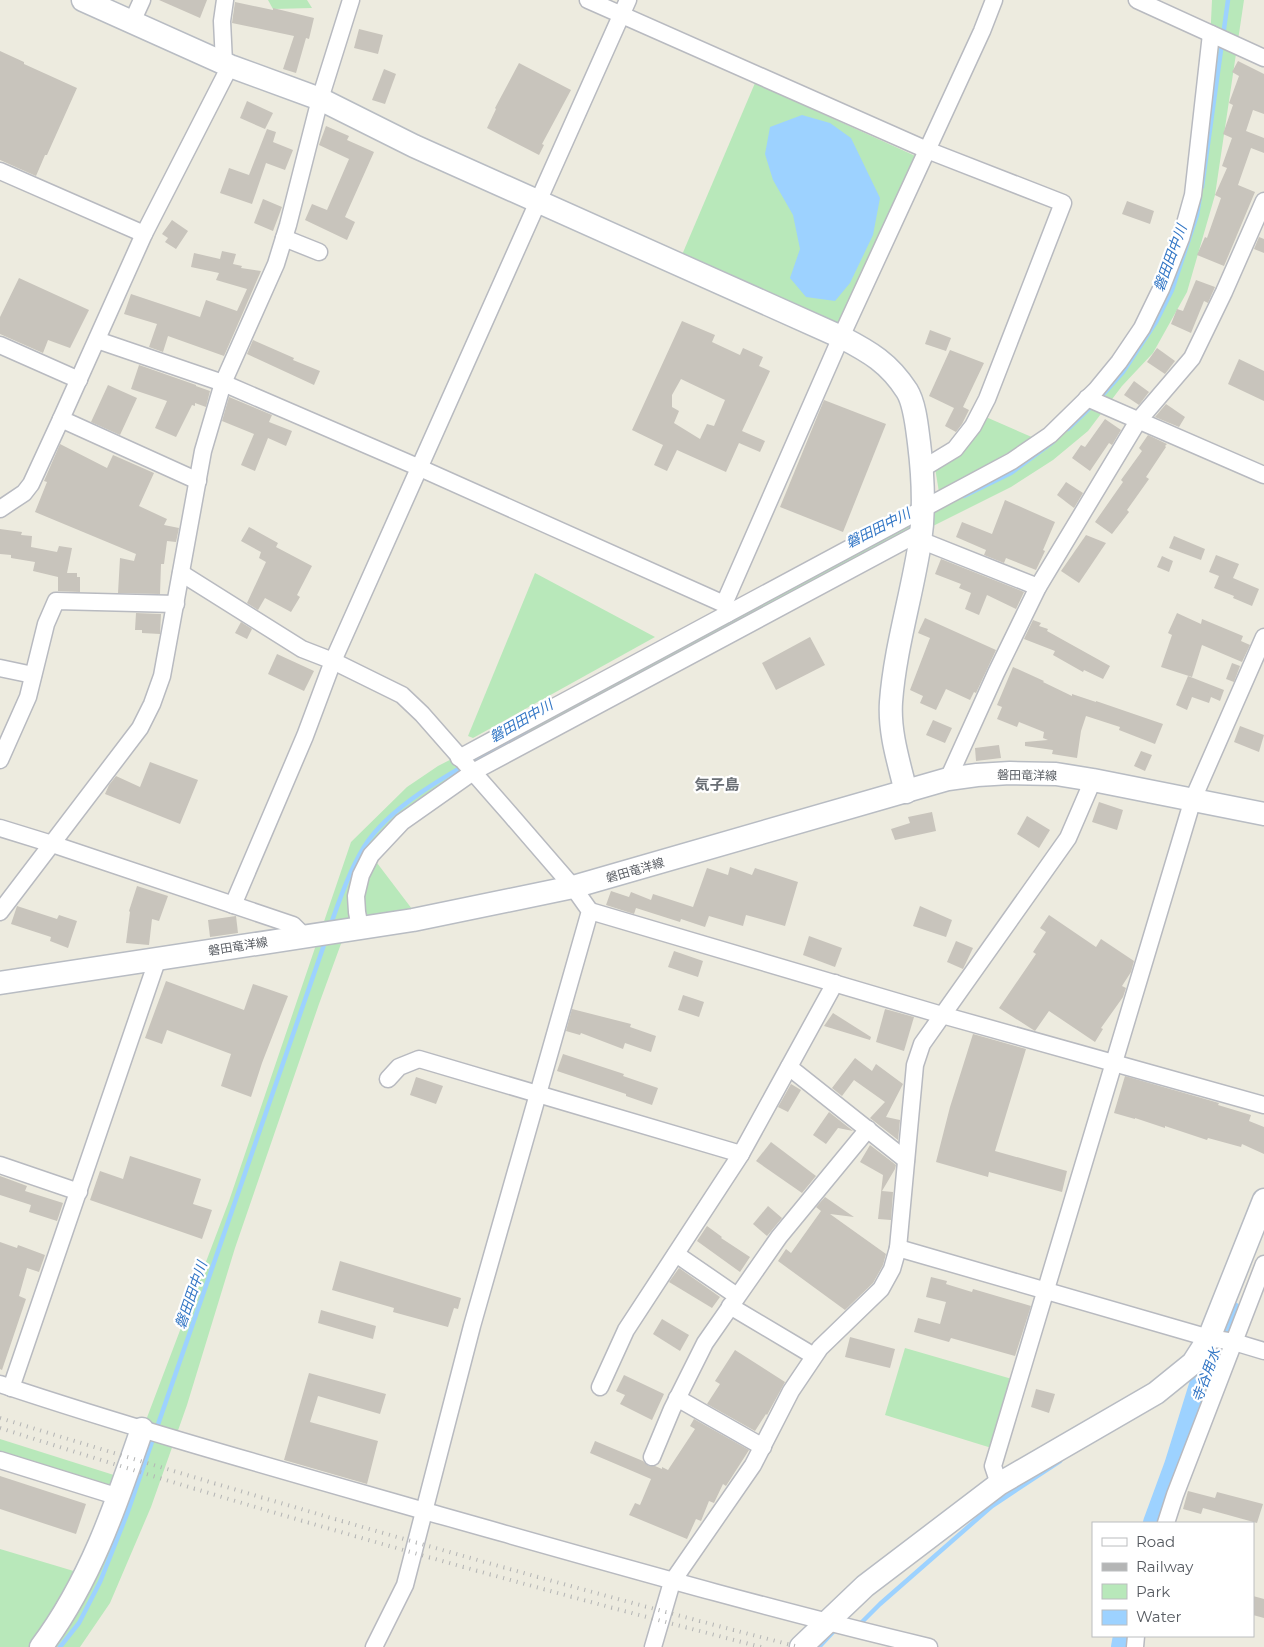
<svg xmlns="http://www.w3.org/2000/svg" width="1264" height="1647" font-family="Montserrat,'Noto Sans JP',sans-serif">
	<rect width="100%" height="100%" fill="#edebdf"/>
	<!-- green -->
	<g fill="#b8e8ba">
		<path d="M268 0H307L312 8 273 9Z"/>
		<path d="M1212 0H1244L1215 195 1187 292 1153 353 1122 386 1088 431 1053 460 1011 487 917 534 492 756 371 855 412 909 346 930 319 1004 235 1248 187 1405 151 1507 110 1603 80 1647H41L140 1436 229 1201 351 842 407 787 438 766 555 706 1012 461 1105 379 1161 289 1184 225 1210 42Z"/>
		<path d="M755 83 922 159 843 332 676 269Z"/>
		<path d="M979 414 1034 438 939 492 934 462Z"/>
		<path d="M535 573 655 637 473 738 468 736Z"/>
		<path d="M905 1348 1019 1381 998 1450 885 1415Z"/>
		<path d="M0 1439 117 1476 108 1494 0 1460Z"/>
		<path d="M0 1549 77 1572 52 1619 29 1647H0Z"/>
	</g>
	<!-- water -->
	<path fill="#9dd2ff" d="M802 115 830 123 851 138 880 198 873 235 850 283 835 301 806 297 790 278 800 249 793 215 773 180 765 154 770 127Z"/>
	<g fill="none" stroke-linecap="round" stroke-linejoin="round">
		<!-- stream -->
		<g stroke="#9dd2ff" stroke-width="4.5">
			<path d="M1223 36 1228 0"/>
			<path d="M1202 187 1222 43"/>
			<path d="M1099 399 1123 372 1156 322 1172 290 1197 215 1200 197"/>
			<path d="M1068 429 1093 405"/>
			<path d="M964 496 1011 473 1053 442"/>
			<path d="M332 921C341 896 350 870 364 847 394 798 478 759 527 730"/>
			<path d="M1195 1375 1208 1366"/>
			<path d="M859 1625 880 1604 992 1506 1060 1461"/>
			<path d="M60 1647 79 1623 100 1582 127 1514 325 942"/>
			<path d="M819 1647 834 1631H839"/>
		</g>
		<!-- river -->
		<g stroke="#9dd2ff" stroke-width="26">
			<path d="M1156 1523 1177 1466 1208 1366 1230 1314"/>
			<path d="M1124 1647 1126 1636"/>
		</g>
	</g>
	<!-- building -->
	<g fill="#c8c4bc" fill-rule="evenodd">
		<path d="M159 0H207L200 18Z"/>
		<path d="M235 2 273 10V8L314 18 309 39 306 38 296 73 283 69 294 36 232 23Z"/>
		<path d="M359 29 383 35 378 54 354 48Z"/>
		<path d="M0 51 24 62V64L77 88 47 155H45L36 176 0 160Z"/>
		<path d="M1238 61 1264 74V114L1253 110 1246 131 1264 138V153L1251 148 1238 185 1255 192 1224 266 1197 255 1205 237 1207 238 1221 198 1215 195 1227 168 1222 166 1232 138 1223 134 1233 105 1229 103 1239 76 1232 72Z"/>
		<path d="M519 63 571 90 542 144 544 145 539 155 487 128 496 109 495 108Z"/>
		<path d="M384 69 396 74 385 104 372 100Z"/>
		<path d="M247 101 273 113 265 129 240 118Z"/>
		<path d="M326 126 349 136 347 140 374 152 345 217 355 222 347 240 305 220 312 204 327 210 349 159 319 145Z"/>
		<path d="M267 129 276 132 273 142 293 150 285 170 266 163 252 204 220 193 229 168 249 175Z"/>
		<path d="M263 199 282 207 273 231 254 223Z"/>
		<path d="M1127 201 1154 211 1150 224 1122 214Z"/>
		<path d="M172 220 188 231 176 249 165 242 168 238 162 234Z"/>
		<path d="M1259 237 1264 239V253L1254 249Z"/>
		<path d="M222 251 236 254 233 264 242 266 241 268 261 271 224 356 168 336 163 352 149 347 157 324 124 314 131 294 200 317 206 300 237 311 247 289 216 280 219 273 191 267 194 253 220 259Z"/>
		<path d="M19 278 89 310 70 348 48 340 43 353 0 334V317Z"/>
		<path d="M1196 280 1215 287 1208 303 1204 301 1191 333 1171 324 1177 309 1183 311Z"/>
		<path d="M682 321 715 335 712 342 740 355 743 348 763 357 759 366 770 371 742 431 765 441 760 452 739 443 726 472 677 450 667 471 654 465 663 445 632 430ZM681 379 725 400 714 426 707 424 700 439 674 423 679 411 672 407V395Z"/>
		<path d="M930 330 951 338 946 351 925 344Z"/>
		<path d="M253 340 294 358 293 360 320 371 314 385 247 354Z"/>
		<path d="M1157 348 1175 361 1165 374 1147 362Z"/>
		<path d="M950 350 984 363 963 407 969 410 962 424 956 432 945 426 954 408 929 396Z"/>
		<path d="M1239 359 1264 371V401L1228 384Z"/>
		<path d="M139 365 196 385V386L210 391 206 407 195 403V406L192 405 176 437 155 428 167 401 131 389Z"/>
		<path d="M1134 381 1149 392 1139 405 1124 395Z"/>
		<path d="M108 385 137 398 120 435 91 422Z"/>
		<path d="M229 397 272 415 269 422 292 431 286 446 268 438 255 471 241 465 254 434 222 421Z"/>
		<path d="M824 400 886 424 843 532 780 507Z"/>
		<path d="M1166 404 1185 417 1179 427 1155 417Z"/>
		<path d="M1105 419 1121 430 1112 445 1109 443 1090 471 1072 458 1081 445 1085 447Z"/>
		<path d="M1148 435 1167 444 1165 446 1166 447 1146 477 1149 479 1127 510 1129 512 1112 534 1095 522 1123 482 1121 480 1142 451 1139 448Z"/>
		<path d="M60 444 107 468 113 455 154 473 139 506 167 519 164 525 179 528 176 542 167 541 164 564H161L160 594 118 593 120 558 134 561 136 554 35 512 47 482 44 481Z"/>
		<path d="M1066 482 1083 493 1074 508 1057 495Z"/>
		<path d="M1005 500 1055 522 1043 550 1045 551 1036 570 1006 558 1004 563 984 555 986 550 956 537 962 522 992 534Z"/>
		<path d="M249 527 278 543 276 547 312 566 297 595 300 597 291 612 265 598 258 610 247 603 266 562 259 558 261 552 241 541Z"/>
		<path d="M0 529 22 532 21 535 32 536 31 547 57 552 59 546 72 548 67 573H77V577H80V592L58 591V577L33 571 35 562 11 558V555L0 554Z"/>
		<path d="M1086 535 1106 543 1079 583 1061 571Z"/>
		<path d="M1174 536 1205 549 1201 560 1169 548Z"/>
		<path d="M1216 555 1239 564 1233 578 1259 589 1252 606 1233 598 1234 596 1214 588 1219 576 1209 572Z"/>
		<path d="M1162 556 1173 561 1169 572 1157 567Z"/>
		<path d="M941 559 1024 592 1016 609 987 595 979 615 965 609 971 593 959 588 961 584 935 574Z"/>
		<path d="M136 613 161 614 160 634 142 633V630H135Z"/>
		<path d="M1177 613 1201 624 1202 619 1243 636 1241 641 1250 645 1242 662 1202 645 1192 677 1161 667 1172 635 1168 633Z"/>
		<path d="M925 618 996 650 976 693 974 692 970 700 946 689 936 710 920 703 923 696 910 690 930 638 918 633Z"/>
		<path d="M1033 620 1041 623 1039 626 1048 629 1047 631 1110 666 1103 679 1084 670 1083 672 1053 655 1055 651 1024 639Z"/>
		<path d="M241 622 252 629 247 639 235 633Z"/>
		<path d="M810 637 825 665 776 690 762 663Z"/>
		<path d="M277 654 314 671 304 691 268 674Z"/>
		<path d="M1232 663 1240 666 1234 682 1226 679Z"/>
		<path d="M1013 667 1044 681 1043 682 1072 696V694L1096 702V701L1163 724 1155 744 1119 730 1120 727 1086 716 1081 731 1077 758 1052 754 1053 750 1025 746V742L1048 740 1043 738 1044 732 1019 722 1017 727 997 719 1002 707 997 705Z"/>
		<path d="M1188 676 1224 690 1220 701 1211 697 1209 703 1192 697 1187 710 1176 705Z"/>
		<path d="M933 720 952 728 945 743 926 735Z"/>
		<path d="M1240 726 1264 735 1259 752 1234 742Z"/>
		<path d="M999 745 1001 758 976 761 975 748Z"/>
		<path d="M1141 751 1152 755 1145 771 1134 766Z"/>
		<path d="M150 762 198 780 180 824 105 794 109 785 116 776 140 787Z"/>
		<path d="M1099 802 1123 810 1117 830 1092 822Z"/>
		<path d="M932 812 936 831 895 840 891 829 910 823 908 817Z"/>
		<path d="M1027 816 1050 830 1039 848 1017 834Z"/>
		<path d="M730 867 752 875 755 868 798 882 785 926 746 915 743 926 709 916 705 927 681 919 680 922 636 908 634 914 606 905 611 891 629 897 631 892 651 900 653 894 693 907 707 868 728 875Z"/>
		<path d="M137 886 168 896 159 921 152 919 149 945 126 943 130 912 129 911Z"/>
		<path d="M17 906 57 919 59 915 77 921 68 948 50 941 51 937 11 924Z"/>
		<path d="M920 906 952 920 946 937 913 926Z"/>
		<path d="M1049 915 1096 947 1101 939 1134 961 1131 972 1122 986 1126 988 1123 997 1101 1028 1103 1029 1095 1042 1049 1011 1035 1031 999 1008 1036 954 1033 952 1046 932 1040 928Z"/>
		<path d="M236 916 238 933 210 937 208 920Z"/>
		<path d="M809 936 842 948 835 967 803 955Z"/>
		<path d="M956 941 973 948 963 969 947 962Z"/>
		<path d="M674 951 703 961 698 977 668 967Z"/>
		<path d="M166 981 244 1010 253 984 288 996 262 1063 251 1097 221 1086 231 1054 167 1030 162 1044 145 1038Z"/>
		<path d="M683 995 704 1002 699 1017 678 1010Z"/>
		<path d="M572 1009 631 1024 630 1027 656 1036 651 1052 625 1043 623 1049 581 1033 580 1035 566 1031Z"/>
		<path d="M885 1009 914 1017 904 1051 876 1042Z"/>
		<path d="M833 1013 871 1037 870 1040 824 1026Z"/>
		<path d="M973 1034 1026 1049 995 1151 1067 1171 1062 1192 989 1172 988 1177 936 1162 950 1107Z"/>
		<path d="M563 1054 624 1074 623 1076 658 1088 652 1105 626 1096V1094L557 1071Z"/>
		<path d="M855 1058 872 1071 876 1064 903 1084 886 1117 900 1120 898 1140 870 1118 885 1102 854 1080 842 1096 832 1088Z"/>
		<path d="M1125 1076 1219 1103 1218 1105 1251 1115 1249 1121 1264 1127V1154L1242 1144 1241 1147 1208 1138 1207 1140 1165 1126V1128L1135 1118V1119L1114 1113Z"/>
		<path d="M416 1077 443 1086 436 1104 410 1095Z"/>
		<path d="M791 1084 801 1090 788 1112 778 1107Z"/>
		<path d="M829 1112 853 1131 838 1128 826 1144 813 1135Z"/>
		<path d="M771 1142 816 1176 802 1193 756 1161Z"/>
		<path d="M870 1145 896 1165 895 1169 882 1191 893 1192 891 1220 878 1219 883 1175 860 1162Z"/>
		<path d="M130 1156 201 1179 193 1204 212 1210 202 1239 90 1200 100 1171 123 1179Z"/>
		<path d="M0 1176 27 1186 25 1191 63 1203 57 1221 29 1212 31 1205 0 1195Z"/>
		<path d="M825 1197 854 1217 830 1214 886 1254 883 1265 873 1283 845 1310 778 1261 786 1249 791 1253 821 1211 816 1207Z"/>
		<path d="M768 1206 782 1218 767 1236 753 1224Z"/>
		<path d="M707 1226 722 1237 721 1238 750 1257 740 1272 697 1241Z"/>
		<path d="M0 1242 17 1248 18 1245 45 1255 39 1272 27 1268 19 1296 26 1299 2 1370 0 1369Z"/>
		<path d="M340 1261 461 1298 458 1309 454 1308 448 1327 393 1312 394 1308 332 1290Z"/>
		<path d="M679 1268 720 1297 712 1308 669 1282Z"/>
		<path d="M931 1277 947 1281 946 1284 972 1292 973 1289 1031 1306 1015 1356 951 1338 949 1342 914 1332 918 1318 940 1324 946 1302 926 1297Z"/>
		<path d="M321 1310 376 1326 373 1339 318 1323Z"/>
		<path d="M662 1319 689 1335 680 1351 653 1334Z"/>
		<path d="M850 1337 895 1349 890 1368 845 1357Z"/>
		<path d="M735 1350 785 1382 767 1415 766 1414 755 1431 707 1404 720 1384 715 1381Z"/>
		<path d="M309 1373 386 1394 380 1414 318 1396 310 1422 378 1441 367 1484 284 1460Z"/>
		<path d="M624 1375 664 1394 652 1420 620 1404 625 1395 616 1391Z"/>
		<path d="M1036 1389 1055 1394 1049 1413 1031 1407Z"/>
		<path d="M694 1419 749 1450 726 1486 723 1484 714 1503 709 1501 701 1521 696 1519 687 1539 629 1515 635 1503 640 1505 651 1479 590 1453 595 1441 643 1461 649 1466H655L662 1469V1467L668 1470 695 1429 690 1426Z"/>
		<path d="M0 1476 86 1504 76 1534 0 1509Z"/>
		<path d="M1188 1491 1215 1498 1217 1492 1263 1504 1257 1523 1203 1508 1201 1514 1183 1509Z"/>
		<path d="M1253 1596 1264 1599V1618L1253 1615Z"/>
	</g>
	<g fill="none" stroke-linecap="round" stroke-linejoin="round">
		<!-- street casing -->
		<g stroke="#b8bac0" stroke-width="19">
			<g id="street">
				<path d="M588 0 927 150 1063 203 987 399 973 426 955 449 922 469"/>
				<path d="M1137 0 1264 58"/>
				<path d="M132 22 142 0"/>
				<path d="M224 63 222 21 225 0"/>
				<path d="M0 171 144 234"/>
				<path d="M284 238 319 252"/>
				<path d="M97 340 223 383 420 468 724 604 727 614"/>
				<path d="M0 345 79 380"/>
				<path d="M1087 398 1264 475"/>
				<path d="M198 481 61 419 144 234 230 66"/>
				<path d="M0 509 24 493 31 484 61 419"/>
				<path d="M920 540 1038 587"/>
				<path d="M181 573 302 649 333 661 402 695 422 714 509 813 573 887 590 911 472 1326 405 1585 374 1647"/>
				<path d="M724 604 841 337 982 31 994 0"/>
				<path d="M0 668 33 675"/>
				<path d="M459 758 1012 461 1050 435 1096 390 1119 362 1142 328 1161 289 1181 238 1193 195 1211 34"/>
				<path d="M0 760 28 697 46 624 56 601 176 604"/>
				<path d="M948 779 996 673 1038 587 1138 421 1192 358 1224 292 1264 201"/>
				<path d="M0 828 52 844 293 925 304 936"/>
				<path d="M233 905 305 736 333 661 628 0"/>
				<path d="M590 911 942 1015 1264 1105"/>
				<path d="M0 912 140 728 152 704 162 676 203 451 223 383 276 264 288 225 320 99 351 0"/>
				<path d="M360 928 357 912 356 896 361 875 371 855 402 822 473 772 921 532"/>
				<path d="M789 1067 906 1160"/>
				<path d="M388 1079 399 1067 419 1059 741 1154"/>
				<path d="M0 1165 79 1192"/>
				<path d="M898 1248 1209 1338 1234 1342 1264 1351"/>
				<path d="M676 1254 737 1296"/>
				<path d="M730 1306 814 1356"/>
				<path d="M0 1384C141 1431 285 1471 428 1512 595 1559 760 1607 929 1647"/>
				<path d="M600 1387 626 1330 741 1154 835 983"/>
				<path d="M11 1388 158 958"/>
				<path d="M677 1398 763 1447"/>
				<path d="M652 1457 672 1409 705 1343 779 1237 868 1129"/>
				<path d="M0 1460 119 1497"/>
				<path d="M999 1484 993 1466 1193 799 1264 637"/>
				<path d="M1166 1523 1175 1495 1264 1264"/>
				<path d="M653 1647 672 1582 753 1465 791 1391 820 1348 881 1289 892 1269 898 1248 915 1065 922 1044 1068 838 1093 780"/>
				<path d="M1135 1647 1136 1636"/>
			</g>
		</g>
		<!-- secondary casing -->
		<g stroke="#b8bcc3" stroke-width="25">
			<g id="secondary">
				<path d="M83 0 230 66 320 99 414 146 841 337C870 352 889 363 907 391 915 404 917 428 919 443 923 475 925 509 920 542 912 595 895 648 891 702 889 733 899 763 906 792"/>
				<path d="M0 983 413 920 573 887 948 779 977 775 1010 773 1056 774 1093 780 1264 814"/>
				<path d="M41 1647C90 1582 116 1505 142 1429"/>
				<path d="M801 1647 865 1586 999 1484 1156 1393 1193 1363 1209 1338 1264 1200"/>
			</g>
		</g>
		<!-- street -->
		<use href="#street" stroke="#fff" stroke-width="16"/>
		<!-- secondary -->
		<use href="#secondary" stroke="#fff" stroke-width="22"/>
		<!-- rail -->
		<g stroke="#b4b5b5" stroke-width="4" stroke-dasharray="1 6" stroke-linecap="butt">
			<path d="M0 1418C265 1500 531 1578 799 1647"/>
			<path d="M0 1428C252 1509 506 1581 761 1647"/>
		</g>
	</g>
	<g text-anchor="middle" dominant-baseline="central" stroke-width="4.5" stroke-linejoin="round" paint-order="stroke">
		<!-- street labels -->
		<g font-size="12" fill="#585c62" stroke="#fff">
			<text transform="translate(1027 775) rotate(1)">磐田竜洋線</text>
			<text transform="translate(635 870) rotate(-16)">磐田竜洋線</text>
			<text transform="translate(238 946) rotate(-9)">磐田竜洋線</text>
		</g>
		<!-- water labels -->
		<g font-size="14" font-style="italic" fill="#3276c5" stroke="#fff">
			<text transform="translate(1170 258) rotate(-70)">磐田田中川</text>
			<text transform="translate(878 528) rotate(-27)">磐田田中川</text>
			<text transform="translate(521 721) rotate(-30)">磐田田中川</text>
			<text transform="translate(191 1295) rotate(-71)">磐田田中川</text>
			<text transform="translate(1206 1375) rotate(-70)">寺谷用水</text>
		</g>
		<!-- quarter labels -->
		<g font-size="15" font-weight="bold" fill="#696e74" stroke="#fff">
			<text x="717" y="784">気子島</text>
		</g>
	</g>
	<!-- legend -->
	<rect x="1092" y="1522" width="162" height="115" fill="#ffffff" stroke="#bcbec0"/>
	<rect x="1102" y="1538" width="25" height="8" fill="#ffffff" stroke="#bcbec0"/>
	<text x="1136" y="1547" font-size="15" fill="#585c62">Road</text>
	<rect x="1102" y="1563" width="25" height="8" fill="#b4b5b5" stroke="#bcbec0"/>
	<text x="1136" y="1572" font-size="15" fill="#585c62">Railway</text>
	<rect x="1102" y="1584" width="25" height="15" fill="#b8e8ba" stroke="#bcbec0"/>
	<text x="1136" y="1597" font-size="15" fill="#585c62">Park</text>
	<rect x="1102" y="1610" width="25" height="15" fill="#9dd2ff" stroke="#bcbec0"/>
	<text x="1136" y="1622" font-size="15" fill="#585c62">Water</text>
</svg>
